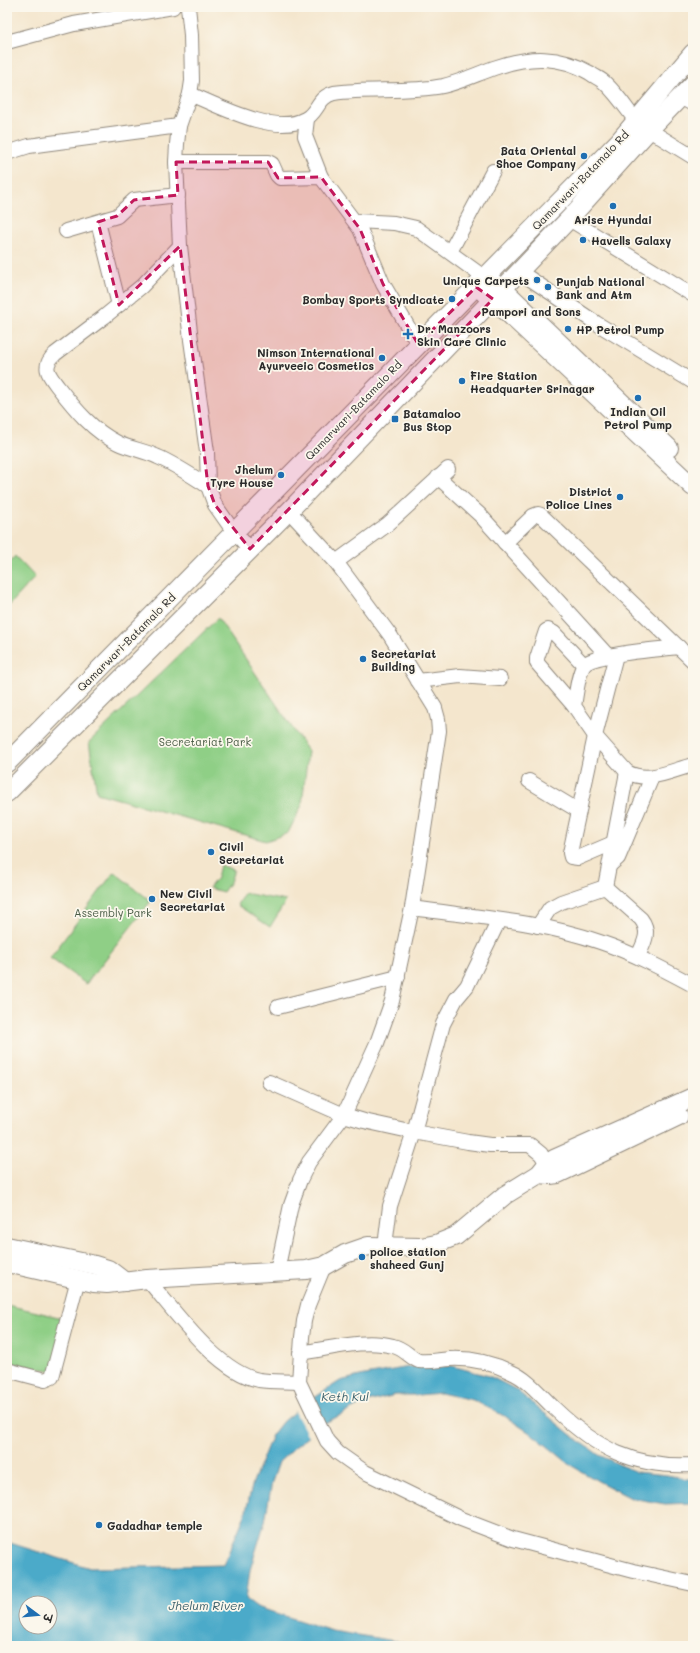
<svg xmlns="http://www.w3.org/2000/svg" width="700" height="1653" font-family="Mali,'Playpen Sans Deva',sans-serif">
	<rect width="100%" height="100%" fill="#fbf7ec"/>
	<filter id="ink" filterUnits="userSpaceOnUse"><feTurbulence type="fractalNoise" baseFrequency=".025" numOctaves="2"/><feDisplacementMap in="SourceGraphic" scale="8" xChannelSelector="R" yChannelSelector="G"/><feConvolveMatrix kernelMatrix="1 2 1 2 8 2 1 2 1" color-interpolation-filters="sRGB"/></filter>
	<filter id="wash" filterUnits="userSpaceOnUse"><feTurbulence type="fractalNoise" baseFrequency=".012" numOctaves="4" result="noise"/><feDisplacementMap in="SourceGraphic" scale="16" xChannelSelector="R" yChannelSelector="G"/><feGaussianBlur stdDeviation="0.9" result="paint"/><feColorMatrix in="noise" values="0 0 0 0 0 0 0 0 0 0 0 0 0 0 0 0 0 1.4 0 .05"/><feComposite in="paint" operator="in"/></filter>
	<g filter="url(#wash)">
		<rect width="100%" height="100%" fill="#f4e6cd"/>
		<!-- green -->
		<g fill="#8fcf86" stroke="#5d7d58">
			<path d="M15 556 35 577 7 608V565Z"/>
			<path d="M218 618 308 751 302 805 288 833 266 841 97 793 89 742Z"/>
			<path d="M220 865 234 870 230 882 223 892 209 888 217 878Z"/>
			<path d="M114 872 151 901 86 984 50 958Z"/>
			<path d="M244 893 286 901 270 927 237 905Z"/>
			<path d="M7 1305 67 1319 53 1371 7 1362Z"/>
		</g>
		<!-- water -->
		<path fill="#4baac9" stroke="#3b6a7a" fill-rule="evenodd" d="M452 1366 489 1376 515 1389 570 1434 599 1455 636 1472 667 1475 688 1479H693V1503L665 1504 631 1498 598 1481 572 1466 536 1437 506 1417 473 1400 441 1393 418 1395H395L364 1403 325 1423 295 1447 279 1462 272 1482 265 1521 250 1570 246 1599 257 1607 332 1631 427 1646H7V1542L90 1568 223 1565 245 1515 253 1482 272 1435 283 1421 303 1405 340 1381 360 1376 409 1367ZM26 1603H50V1627H26Z"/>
		<!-- pier -->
		<path fill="#f4e6cd" d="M302 1403 326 1425 309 1438 294 1410Z"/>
	</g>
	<g filter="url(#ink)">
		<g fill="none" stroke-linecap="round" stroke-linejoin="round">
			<!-- minor casing -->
			<g stroke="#90887c" stroke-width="16">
				<g id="minor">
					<path d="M188 7 191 35 192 81 190 94 179 126 177 144 176 162 180 246 191 340 207 452 208 486 215 505 234 532 250 549"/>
					<path d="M7 42 74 24 173 7"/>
					<path d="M190 94C219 106 275 136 305 119 318 113 317 97 334 93 370 88 407 93 443 86 461 82 479 73 497 67 530 56 559 55 590 73 595 77 601 79 605 83 617 94 626 108 636 121"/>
					<path d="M680 97 693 104"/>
					<path d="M307 119 305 136 321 177"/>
					<path d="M649 130 693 157"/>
					<path d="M7 153 29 146 43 144 179 126"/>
					<path d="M176 162H268L272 164 277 175 280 178 321 177 360 229 383 284 418 344"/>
					<path d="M569 219 693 295"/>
					<path d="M356 221 394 223 416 228 485 278"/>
					<path d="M98 222 119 305"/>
					<path d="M66 231 117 216 134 200 178 195"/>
					<path d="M180 246 142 286 104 317 55 354C41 367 49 375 58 387 75 409 93 431 118 443 131 449 146 451 158 457 176 465 192 476 208 486"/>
					<path d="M450 252 493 171"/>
					<path d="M520 272 596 323 693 382"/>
					<path d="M438 477 480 515 608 656"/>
					<path d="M505 543 533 516 538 514 541 515 693 661"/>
					<path d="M336 562 388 524 448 469"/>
					<path d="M679 647C663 649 593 654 584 665 578 673 576 696 574 706L595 736 627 772C648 784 672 770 693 765"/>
					<path d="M418 681 460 676 500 679"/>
					<path d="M574 706 537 663V658L546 631 548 630 554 633 584 665"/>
					<path d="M529 781 579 811"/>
					<path d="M613 843 578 858 571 857 570 853 595 736 616 655"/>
					<path d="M610 865 618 858 621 851 652 777"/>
					<path d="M605 887 627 772"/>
					<path d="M412 908C474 917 540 921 600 942 633 953 663 969 693 985"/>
					<path d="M538 926 550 908 561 902 605 887 641 919C651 932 644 943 638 956"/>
					<path d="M278 1007 398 977"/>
					<path d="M269 1082 344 1115 364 1121 414 1132 468 1142 490 1145H530L541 1154 547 1164"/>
					<path d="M385 1246 390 1206 414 1132 443 1024 456 999 467 986 499 920"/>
					<path d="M324 1266 308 1305 304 1321 302 1337 299 1382 327 1441 338 1453 365 1472 461 1519 513 1539 633 1571 693 1584"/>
					<path d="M277 1271 291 1205 300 1180 309 1162 344 1115 377 1043 392 1001 412 908 439 731 438 719 435 708 390 635 336 562 289 511"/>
					<path d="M147 1279C174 1310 217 1372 259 1380 272 1382 286 1381 299 1382"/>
					<path d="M300 1353C330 1349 364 1338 393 1346 404 1348 410 1358 419 1361 430 1362 439 1360 450 1359 471 1358 492 1363 511 1372 528 1379 541 1396 555 1409 597 1449 634 1468 693 1465"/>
					<path d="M7 1370 45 1380 52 1377 78 1279"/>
				</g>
			</g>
			<!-- major casing -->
			<g stroke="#90887c" stroke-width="20">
				<g id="major">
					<path d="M492 282 502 288 669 448"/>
					<path d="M484 293 493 299 693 487"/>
					<path d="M7 763 619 141 693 53"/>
					<path d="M7 793 289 511 493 299 569 219 649 130 693 84"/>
					<path d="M539 1174 550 1175 558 1174 679 1116"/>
					<path d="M7 1246 95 1265 108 1269 125 1282"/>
					<path d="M7 1263 94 1283 107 1284 147 1279 306 1270 324 1266 345 1254 368 1246 421 1247 436 1244 456 1236 505 1195 539 1174 547 1164 554 1159 693 1097"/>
				</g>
			</g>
			<!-- minor -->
			<use href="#minor" stroke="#fff" stroke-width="14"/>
			<!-- major -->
			<use href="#major" stroke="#fff" stroke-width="18"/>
		</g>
	</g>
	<!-- marked area -->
	<path fill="#c2185b" fill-opacity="0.2" stroke="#c2185b" stroke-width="3" stroke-dasharray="8 5" stroke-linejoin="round" d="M176 162H268L278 178 321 177 360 229 383 284 418 344 476 287 493 299 250 549 215 505 208 486 180 246 119 305 98 222 117 216 134 200 178 195Z"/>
	<!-- markers -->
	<g fill="#1f6fb2" stroke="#fbf7ec" stroke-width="1.5">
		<circle cx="584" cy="156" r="4"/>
		<circle cx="613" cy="206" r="4"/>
		<circle cx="583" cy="240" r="4"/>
		<circle cx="537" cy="280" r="4"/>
		<circle cx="548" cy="287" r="4"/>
		<circle cx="531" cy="298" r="4"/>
		<circle cx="452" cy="299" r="4"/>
		<circle cx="568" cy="329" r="4"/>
		<path d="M406 328h4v4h4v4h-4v4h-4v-4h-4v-4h4z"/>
		<circle cx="382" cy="358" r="4"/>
		<circle cx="462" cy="381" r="4"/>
		<circle cx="638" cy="398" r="4"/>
		<rect x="391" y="415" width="8" height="8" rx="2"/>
		<circle cx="281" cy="475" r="4"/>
		<circle cx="620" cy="497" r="4"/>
		<circle cx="363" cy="659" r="4"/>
		<circle cx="211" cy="852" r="4"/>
		<circle cx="152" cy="899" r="4"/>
		<circle cx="362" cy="1257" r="4"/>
		<circle cx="99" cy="1525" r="4"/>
	</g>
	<g text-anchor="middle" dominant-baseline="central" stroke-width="3.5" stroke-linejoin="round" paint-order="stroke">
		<!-- poi labels -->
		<g font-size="11" font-weight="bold" fill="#2b2b2b" stroke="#fbf7ec" text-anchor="start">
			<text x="576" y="150" text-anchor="end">Bata Oriental<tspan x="576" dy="13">Shoe Company</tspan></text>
			<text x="613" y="219" text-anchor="middle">Arise Hyundai</text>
			<text x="591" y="240">Havells Galaxy</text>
			<text x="529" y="280" text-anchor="end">Unique Carpets</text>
			<text x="556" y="281">Punjab National<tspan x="556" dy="13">Bank and Atm</tspan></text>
			<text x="444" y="299" text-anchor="end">Bombay Sports Syndicate</text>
			<text x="531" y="311" text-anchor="middle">Pampori and Sons</text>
			<text x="417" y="328">Dr. Manzoors<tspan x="417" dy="13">Skin Care Clinic</tspan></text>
			<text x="576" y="329">HP Petrol Pump</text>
			<text x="374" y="352" text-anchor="end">Nimson International<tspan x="374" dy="13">Ayurveeic Cosmetics</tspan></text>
			<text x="470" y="375">Fire Station<tspan x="470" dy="13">Headquarter Srinagar</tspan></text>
			<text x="638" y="411" text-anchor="middle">Indian Oil<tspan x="638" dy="13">Petrol Pump</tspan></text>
			<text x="403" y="413">Batamaloo<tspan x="403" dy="13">Bus Stop</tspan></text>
			<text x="273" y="469" text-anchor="end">Jhelum<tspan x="273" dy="13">Tyre House</tspan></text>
			<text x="612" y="491" text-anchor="end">District<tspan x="612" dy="13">Police Lines</tspan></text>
			<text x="371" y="653">Secretariat<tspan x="371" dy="13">Building</tspan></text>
			<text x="219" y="846">Civil<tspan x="219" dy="13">Secretariat</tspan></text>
			<text x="160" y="893">New Civil<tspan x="160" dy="13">Secretariat</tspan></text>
			<text x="370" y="1251">police station<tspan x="370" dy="13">shaheed Gunj</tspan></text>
			<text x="107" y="1525">Gadadhar temple</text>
		</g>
		<!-- street labels -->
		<g font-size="11" fill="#2b2b2b" stroke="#fbf7ec">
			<text transform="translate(580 180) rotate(-46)">Qamarwari-Batamalo Rd</text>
			<text transform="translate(353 410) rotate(-46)">Qamarwari-Batamalo Rd</text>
			<text transform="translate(126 642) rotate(-45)">Qamarwari-Batamalo Rd</text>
		</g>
		<!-- park labels -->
		<g font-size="11" fill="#495c46" stroke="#fbf7ec">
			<text x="205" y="741">Secretariat Park</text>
			<text x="113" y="912">Assembly Park</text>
		</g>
		<!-- water labels -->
		<g font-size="12" font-style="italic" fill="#385e6a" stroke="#fbf7ec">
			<text x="345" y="1396">Keth Kul</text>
			<text x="206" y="1605">Jhelum River</text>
		</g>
	</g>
	<!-- margin -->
	<rect width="700" height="1653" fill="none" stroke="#fbf7ec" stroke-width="24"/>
	<!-- north arrow -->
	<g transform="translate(38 1615) rotate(106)"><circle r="19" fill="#fbf7ec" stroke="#a8a59f"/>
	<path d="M0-3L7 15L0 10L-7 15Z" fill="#1f6fb2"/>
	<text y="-6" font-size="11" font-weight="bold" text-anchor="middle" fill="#2b2b2b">उ</text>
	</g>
</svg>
